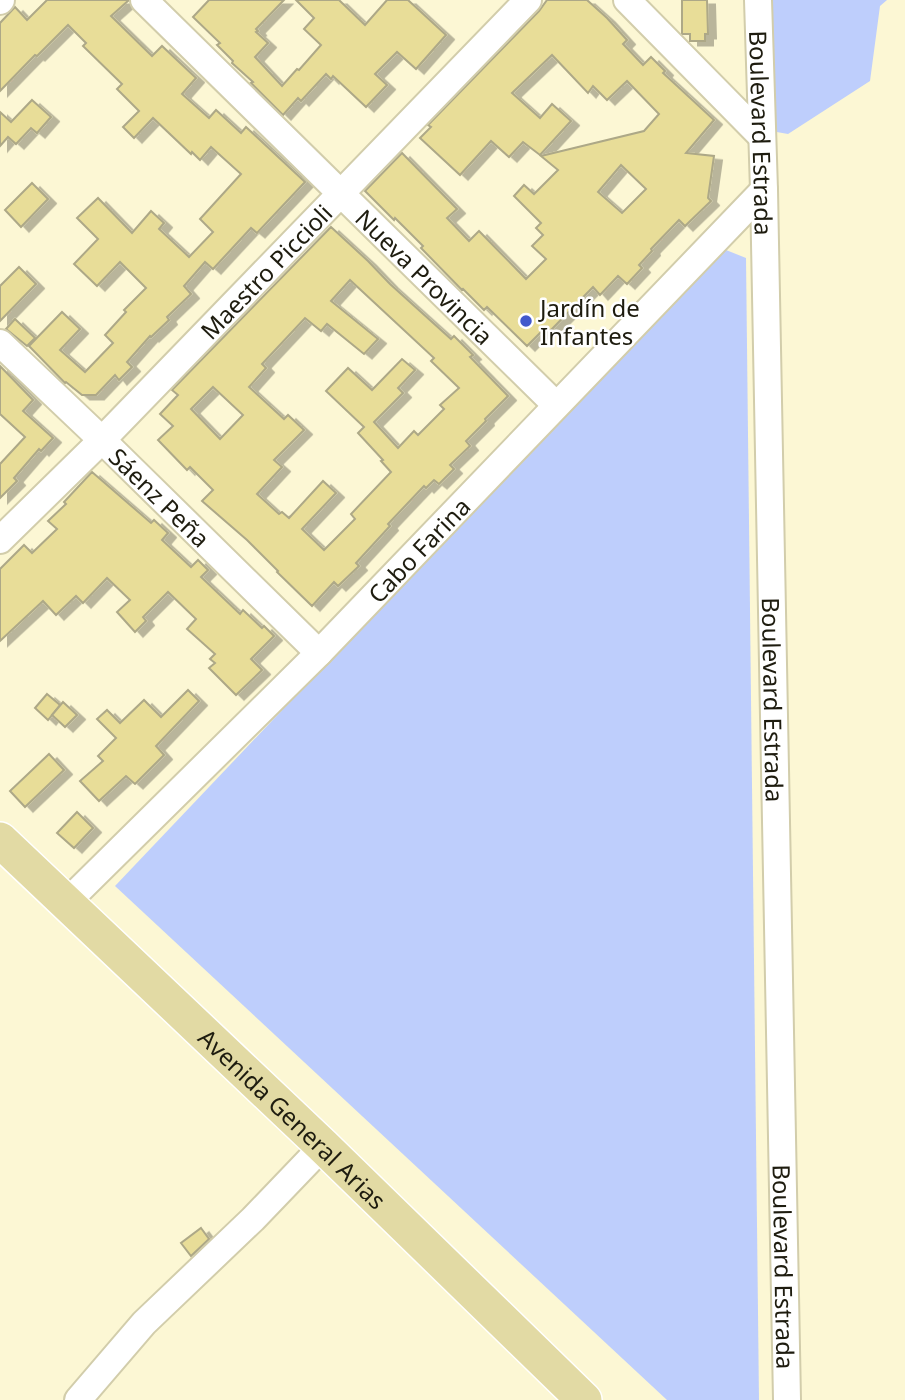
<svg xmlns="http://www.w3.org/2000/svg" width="905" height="1400" font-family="'Noto Sans',sans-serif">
	<defs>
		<filter id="shadow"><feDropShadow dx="8" dy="4.5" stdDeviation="0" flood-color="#0004"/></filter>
	</defs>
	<rect width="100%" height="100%" fill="#fcf7d4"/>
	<!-- green -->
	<g fill="#becefc">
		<path d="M768 0H887L880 6 870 81 788 134 771 131Z"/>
		<path d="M721 248 746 258 759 1400H667L115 886Z"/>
	</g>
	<!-- building -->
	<g fill="#e8dd98" stroke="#ada887" stroke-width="2" fill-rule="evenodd" filter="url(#shadow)">
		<path d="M47 0H129L111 16 152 56 162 46 196 78 182 94 209 118 216 110 241 133 246 127 305 182 257 233 251 228 213 269 205 262 184 286 191 294 167 317 169 320 151 337 150 336 127 362 132 367 119 380 115 375 96 395H82L66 382 65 383 29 346 62 312 80 329 60 350 85 372 113 343 105 335 126 312 124 310 146 288 120 262 97 286 74 264 98 239 77 218 98 198 132 233 151 211 164 223 159 229 189 257 213 232 200 219 241 174 211 147 200 160 192 152 191 154 153 118 134 138 123 127 139 111 117 89 122 84 83 46 86 43 68 25 37 56 35 55 0 91V23L15 7 27 20Z"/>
		<path d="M209 0H284L256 29 258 31 256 32 268 43 255 57 282 86 297 69 299 70 321 45 304 29 314 18 296 0H339L365 25 387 0H408L446 35 416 69 397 52 375 74 387 85 366 107 333 76 331 79 326 74 301 101 298 98 283 115 251 83 253 82 232 63 233 61 217 45 220 43 193 17Z"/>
		<path d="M547 0H587L607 18 627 40 623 44 643 65 651 57 665 71 663 73 714 120 686 153 714 156 708 198 711 201 685 226 679 220 651 249 652 251 639 265 642 268 627 284 618 276 600 295 593 287 550 331 546 327 527 346 487 307 484 310 463 289 462 290 421 248 423 246 395 218 394 220 365 191 402 153 457 209 447 218 469 241 479 231 526 279 546 259 532 246 543 235 536 228 541 223 514 196 524 185 534 194 558 170 541 156 644 131 659 114 627 81 607 100 593 86 588 93 552 55 512 93 540 118 552 104 571 121 540 155 523 142 509 157 491 141 460 175 420 138 431 127 428 125 539 11ZM621 165 646 189 622 213 598 192Z"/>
		<path d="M682 0H707L708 34H705V41H690V34H682Z"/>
		<path d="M32 100 51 117 37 133 31 128 16 144 8 137 0 146V112L11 122Z"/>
		<path d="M32 183 48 199 21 227 5 210Z"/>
		<path d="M331 227 368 261 390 284 451 339 454 336 473 355 470 357 508 396 485 419 486 421 466 441 470 446 450 465 454 469 439 484 434 480 426 488 424 486 388 524 390 526 356 563 359 566 338 586 334 582 312 606 277 572 278 571 247 540 202 501 213 490 190 467 187 470 158 440 173 426 160 414 178 395 172 390ZM350 280 434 358 431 361 459 388 440 405 444 409 418 435 414 431 398 448 374 422 403 393 398 388 415 370 402 359 372 390 348 368 326 391 364 427 358 433 383 460 381 461 391 472 351 514 355 519 324 550 302 529 336 493 323 481 289 518 282 512 279 514 257 494 282 467 274 460 304 430 288 415 284 419 249 387 266 368 262 364 305 318 321 331 327 324 364 354 378 339 331 301ZM213 387 243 415 220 439 191 409Z"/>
		<path d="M19 267 36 284 0 321V286Z"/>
		<path d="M15 319 35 338 27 346 6 329Z"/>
		<path d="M0 366 33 400 23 411 53 438 41 451 39 449 14 478 17 481 0 498V464L25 437 0 414Z"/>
		<path d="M92 472 151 523 154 520 168 533 162 540 191 567 198 560 208 570 201 577 240 614 243 610 262 628 264 626 274 636 251 659 262 670 236 695 209 668 215 663 210 659 215 654 187 629 196 619 168 592 143 617 146 621 135 632 117 612 130 600 107 578 83 603 76 596 56 615 43 601 0 641V569L24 545 32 553 57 529 48 521 66 504 64 502Z"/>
		<path d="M188 690 199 701 156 746 164 755 135 784 126 776 99 801 80 781 103 761 98 756 116 738 97 719 107 710 120 723 144 700 161 717Z"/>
		<path d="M47 694 60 705 48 720 35 708Z"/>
		<path d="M63 702 77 715 65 727 52 715Z"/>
		<path d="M49 754 64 770 25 807 10 791Z"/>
		<path d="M77 812 93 828 74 848 57 833Z"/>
		<path d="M201 1228 209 1239 191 1256 181 1243Z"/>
	</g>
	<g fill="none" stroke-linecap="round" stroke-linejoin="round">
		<!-- minor casing -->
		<g stroke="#d2cdab" stroke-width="30">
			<g id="minor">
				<path id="s1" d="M144 0 556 405"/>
				<path d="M627 0 761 136"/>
				<path id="s2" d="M758 0 764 190 787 1400"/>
				<path d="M0 1 1 0"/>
				<path id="s3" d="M0 343 102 440 319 653"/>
				<path id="s4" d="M0 540 102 440 528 0"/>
				<path id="s5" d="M66 903 319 653 764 190"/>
				<path d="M78 1400 144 1323 253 1219 323 1146"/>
			</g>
		</g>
		<!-- major casing -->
		<g stroke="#fff" stroke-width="38">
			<g id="major">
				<path id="s6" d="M0 840 323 1146 584 1400"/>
			</g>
		</g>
		<!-- minor -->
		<use href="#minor" stroke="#fff" stroke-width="26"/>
		<!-- major -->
		<use href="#major" stroke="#e2daa4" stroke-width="35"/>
	</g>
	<!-- markers -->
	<circle fill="#4259cc" stroke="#fff" stroke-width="2.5" cx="526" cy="321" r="7"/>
	<g text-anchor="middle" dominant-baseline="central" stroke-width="5" stroke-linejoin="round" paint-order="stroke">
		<!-- street labels -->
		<g font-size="24" fill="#1e1c0f" stroke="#fff">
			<text stroke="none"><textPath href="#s2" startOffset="133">Boulevard Estrada</textPath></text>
			<text stroke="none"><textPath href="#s4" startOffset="378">Maestro Piccioli</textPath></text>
			<text stroke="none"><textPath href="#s1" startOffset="394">Nueva Provincia</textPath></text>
			<text stroke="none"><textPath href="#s3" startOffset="222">Sáenz Peña</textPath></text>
			<text stroke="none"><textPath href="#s5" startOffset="499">Cabo Farina</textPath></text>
			<text stroke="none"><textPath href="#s2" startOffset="700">Boulevard Estrada</textPath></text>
			<text stroke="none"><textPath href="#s6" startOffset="404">Avenida General Arias</textPath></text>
			<text stroke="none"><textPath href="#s2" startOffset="1267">Boulevard Estrada</textPath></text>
		</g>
		<!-- poi labels -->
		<g font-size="24" fill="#1e1c0f" stroke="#fff" text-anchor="start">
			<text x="540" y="307">Jardín de<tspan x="540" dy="28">Infantes</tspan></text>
		</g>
	</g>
</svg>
